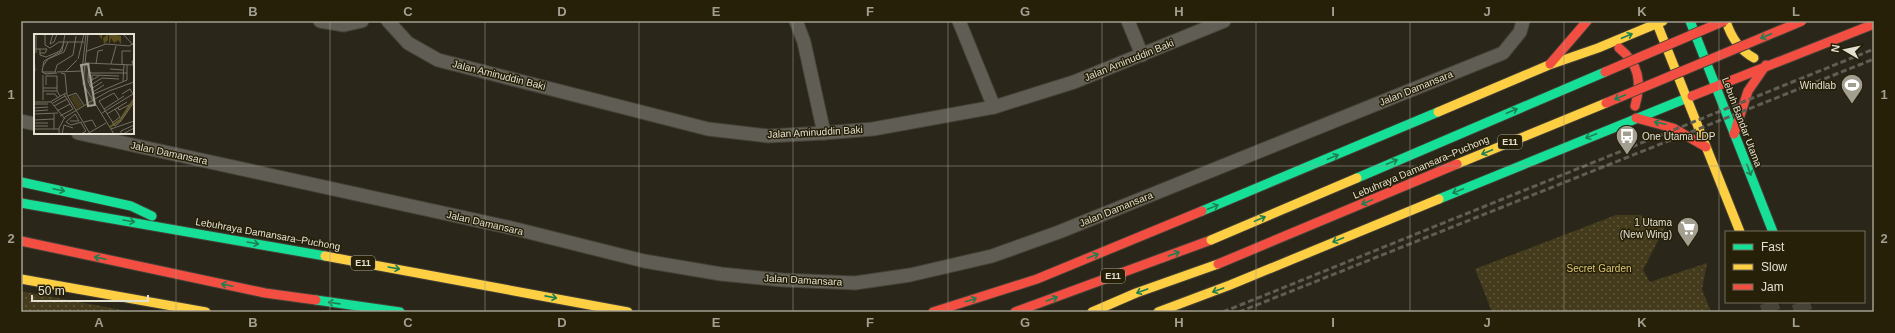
<svg xmlns="http://www.w3.org/2000/svg" width="1895" height="333" font-family="Arial,sans-serif">
	<defs>
		<pattern id="park-dots" width="8" height="8" patternUnits="userSpaceOnUse"><rect width="8" height="8" fill="#433b1b"/><path d="M2 2h.1M6 6h.1" fill="none" stroke="#5e573b" stroke-width="1.8" stroke-linecap="round"/></pattern>
	</defs>
	<rect width="100%" height="100%" fill="#2a2619"/>
	<!-- park -->
	<g fill="url(#park-dots)">
		<path d="M1616 215H1640L1665 227 1643 270 1650 282 1707 263 1702 289 1711 312H1492L1475 269Z"/>
		<path d="M21 291 133 312H21Z"/>
	</g>
	<g fill="none" stroke-linecap="round" stroke-linejoin="round">
		<!-- secondary-tunnel -->
		<g stroke="#464235" stroke-width="18" stroke-dasharray="18 9" stroke-linecap="butt">
			<path d="M1768 302 1772 312"/>
			<path d="M1800 302 1804 312"/>
		</g>
		<!-- street casing -->
		<g stroke="#444137" stroke-width="15">
			<g id="street">
				<path d="M320 21 344 25 362 21"/>
				<path d="M388 21 408 43 438 60 708 129 768 136 824 133 873 129 994 107 1074 82 1224 21"/>
				<path d="M796 21 804 42 824 133"/>
				<path d="M959 21 994 107"/>
				<path d="M1128 21 1142 55"/>
				<path d="M21 121 35 124"/>
				<path d="M78 133 516 229 644 261 721 274 783 280 855 283 910 275 992 256 1059 232 1503 53 1520 32 1523 21"/>
			</g>
		</g>
		<!-- fast casing -->
		<g stroke="#444137" stroke-width="11">
			<g id="fast">
				<path d="M1690 21 1773 232"/>
				<path d="M21 182 131 206 152 216"/>
				<path d="M1439 199 1692 96"/>
				<path d="M21 203 325 256"/>
				<path d="M1202 211 1438 112"/>
				<path d="M316 300 400 312"/>
			</g>
		</g>
		<!-- slow casing -->
		<g stroke="#444137" stroke-width="11">
			<g id="slow">
				<path d="M1656 21 1740 232"/>
				<path d="M1726 21C1731 37 1739 50 1754 58"/>
				<path d="M1438 112 1549 65 1598 48 1663 21"/>
				<path d="M325 256 628 312"/>
				<path d="M21 279 206 312"/>
				<path d="M1092 312 1136 293 1218 264"/>
				<path d="M1158 312 1230 285 1439 199"/>
			</g>
		</g>
		<!-- jam casing -->
		<g stroke="#444137" stroke-width="11">
			<g id="jam">
				<path d="M1619 48C1639 64 1642 82 1635 106"/>
				<path d="M1550 64 1587 21"/>
				<path d="M1692 96 1874 24"/>
				<path d="M1636 118 1673 128 1706 147"/>
				<path d="M1734 134 1748 91 1766 65"/>
				<path d="M21 241 265 293 316 300"/>
				<path d="M933 312 1037 279 1202 211"/>
				<path d="M1015 312 1211 240"/>
			</g>
		</g>
		<!-- street -->
		<use href="#street" stroke="#605e54" stroke-width="13"/>
		<!-- fast -->
		<use href="#fast" stroke="#16e098" stroke-width="9"/>
		<!-- slow -->
		<use href="#slow" stroke="#ffcf43" stroke-width="9"/>
		<!-- jam -->
		<use href="#jam" stroke="#f24e42" stroke-width="9"/>
		<!-- rail -->
		<g stroke="#605d54" stroke-width="3" stroke-dasharray="6 3" stroke-linecap="butt">
			<path d="M1223 312 1874 49"/>
			<path d="M1239 312 1874 59"/>
		</g>
		<!-- fast-bridge casing -->
		<g stroke="#444137" stroke-width="11" stroke-linecap="butt">
			<path id="fast-bridge" d="M1357 178 1605 72"/>
		</g>
		<!-- slow-bridge casing -->
		<g stroke="#444137" stroke-width="11" stroke-linecap="butt">
			<g id="slow-bridge">
				<path d="M1457 164 1606 103"/>
				<path d="M1211 240 1357 178"/>
			</g>
		</g>
		<!-- jam-bridge casing -->
		<g stroke="#444137" stroke-width="11" stroke-linecap="butt">
			<g id="jam-bridge">
				<path d="M1605 72 1724 21"/>
				<path d="M1606 103 1802 21"/>
				<path d="M1218 264 1457 164"/>
			</g>
		</g>
		<!-- fast-bridge -->
		<use href="#fast-bridge" stroke="#16e098" stroke-width="9"/>
		<!-- slow-bridge -->
		<use href="#slow-bridge" stroke="#ffcf43" stroke-width="9"/>
		<!-- jam-bridge -->
		<use href="#jam-bridge" stroke="#f24e42" stroke-width="9"/>
	</g>
	<!-- one-way arrows -->
	<defs><path id="oneway-shaft" d="M-6 0H5M1.5-3L5.5 0L1.5 3" fill="none" stroke-width="1.6" stroke-linecap="round" stroke-linejoin="round"/></defs>
	<g stroke="#1e8050">
		<use href="#oneway-shaft" transform="translate(1627 36) rotate(-23)"/>
		<use href="#oneway-shaft" transform="translate(1766 36) rotate(157)"/>
		<use href="#oneway-shaft" transform="translate(1620 97) rotate(157)"/>
		<use href="#oneway-shaft" transform="translate(1512 111) rotate(-23)"/>
		<use href="#oneway-shaft" transform="translate(1660 123) rotate(-168)"/>
		<use href="#oneway-shaft" transform="translate(1591 136) rotate(158)"/>
		<use href="#oneway-shaft" transform="translate(1487 152) rotate(157)"/>
		<use href="#oneway-shaft" transform="translate(1333 157) rotate(-23)"/>
		<use href="#oneway-shaft" transform="translate(1392 162) rotate(-23)"/>
		<use href="#oneway-shaft" transform="translate(1749 170) rotate(69)"/>
		<use href="#oneway-shaft" transform="translate(59 190) rotate(12)"/>
		<use href="#oneway-shaft" transform="translate(1458 191) rotate(158)"/>
		<use href="#oneway-shaft" transform="translate(1367 202) rotate(157)"/>
		<use href="#oneway-shaft" transform="translate(1213 207) rotate(-22)"/>
		<use href="#oneway-shaft" transform="translate(1260 219) rotate(-23)"/>
		<use href="#oneway-shaft" transform="translate(129 221) rotate(9)"/>
		<use href="#oneway-shaft" transform="translate(1338 240) rotate(158)"/>
		<use href="#oneway-shaft" transform="translate(253 243) rotate(10)"/>
		<use href="#oneway-shaft" transform="translate(1174 254) rotate(-20)"/>
		<use href="#oneway-shaft" transform="translate(1093 256) rotate(-22)"/>
		<use href="#oneway-shaft" transform="translate(100 258) rotate(-168)"/>
		<use href="#oneway-shaft" transform="translate(394 268) rotate(10)"/>
		<use href="#oneway-shaft" transform="translate(227 285) rotate(-168)"/>
		<use href="#oneway-shaft" transform="translate(1218 290) rotate(160)"/>
		<use href="#oneway-shaft" transform="translate(1142 291) rotate(160)"/>
		<use href="#oneway-shaft" transform="translate(551 297) rotate(11)"/>
		<use href="#oneway-shaft" transform="translate(1052 299) rotate(-20)"/>
		<use href="#oneway-shaft" transform="translate(971 300) rotate(-18)"/>
		<use href="#oneway-shaft" transform="translate(334 303) rotate(-172)"/>
	</g>
	<!-- grid -->
	<path fill="none" stroke="#a29f91" stroke-width="1" stroke-opacity="0.55" d="M176 21V312M330 21V312M485 21V312M639 21V312M793 21V312M948 21V312M1102 21V312M1256 21V312M1410 21V312M1564 21V312M1719 21V312M21 166H1874"/>
	<!-- icons -->
	<defs>
		<g id="stadium-pin" transform="scale(1.15)"><path d="M0 17L-7.5 6A9.5 9.5 0 1 1 7.5 6Z" fill="#a29f91" stroke="#262009"/><path d="M0-5a6.5 5 0 1 0 0 10a6.5 5 0 1 0 0-10ZM-3.5-1.8h7v3.6h-7Z" fill="#fff"/></g>
		<g id="bus-pin" transform="scale(1.15)"><path d="M0 17L-7.5 6A9.5 9.5 0 1 1 7.5 6Z" fill="#a29f91" stroke="#262009"/><path d="M-5-6H5V4H4V6H2V4H-2V6H-4V4H-5ZM-3.5-4V0h7V-4ZM-3.5 1.2v1.5H-2V1.2ZM2 1.2v1.5H3.5V1.2Z" fill="#fff"/></g>
		<g id="supermarket-pin" transform="scale(1.15)"><path d="M0 17L-7.5 6A9.5 9.5 0 1 1 7.5 6Z" fill="#a29f91" stroke="#262009"/><path d="M-6-5.5h2.5l.6 2H6L4.5 2H-2.5L-4.4-4H-6ZM-1.5 3.2a1.3 1.3 0 1 0 .1 0ZM3 3.2a1.3 1.3 0 1 0 .1 0Z" fill="#fff"/></g>
	</defs>
	<g fill-rule="evenodd">
		<use href="#stadium-pin" x="1852" y="85"/>
		<use href="#bus-pin" x="1627" y="136"/>
		<use href="#supermarket-pin" x="1688" y="228"/>
	</g>
	<g text-anchor="middle" dominant-baseline="central" stroke-width="3" stroke-linejoin="round" paint-order="stroke">
		<!-- shield labels -->
		<g fill="#262009" stroke="#aaa696" stroke-width="1">
			<rect x="1498" y="135" width="24" height="14" rx="3"/>
			<rect x="351" y="256" width="24" height="14" rx="3"/>
			<rect x="1101" y="269" width="24" height="14" rx="3"/>
		</g>
		<g font-size="9" font-weight="bold" fill="#e3e0d2">
			<text x="1510" y="142">E11</text>
			<text x="363" y="263">E11</text>
			<text x="1113" y="276">E11</text>
		</g>
		<!-- street labels -->
		<g font-size="10" fill="#e3e0d2" stroke="#262009">
			<text transform="translate(1129 60) rotate(-22)">Jalan Aminuddin Baki</text>
			<text transform="translate(499 75) rotate(14)">Jalan Aminuddin Baki</text>
			<text transform="translate(1416 88) rotate(-22)">Jalan Damansara</text>
			<text transform="translate(1742 122) rotate(69)">Lebuh Bandar Utama</text>
			<text transform="translate(815 132) rotate(-3)">Jalan Aminuddin Baki</text>
			<text transform="translate(169 153) rotate(12)">Jalan Damansara</text>
			<text transform="translate(1421 167) rotate(-23)">Lebuhraya Damansara–Puchong</text>
			<text transform="translate(1116 209) rotate(-22)">Jalan Damansara</text>
			<text transform="translate(485 223) rotate(13)">Jalan Damansara</text>
			<text transform="translate(268 234) rotate(10)">Lebuhraya Damansara–Puchong</text>
			<text transform="translate(803 280) rotate(3)">Jalan Damansara</text>
		</g>
		<!-- poi labels -->
		<g font-size="10" fill="#e3e0d2" stroke="#262009" text-anchor="end">
			<text x="1836" y="85">Windlab</text>
			<text x="1642" y="136" text-anchor="start">One Utama LDP</text>
			<text x="1672" y="222">1 Utama<tspan x="1672" dy="12">(New Wing)</tspan></text>
		</g>
		<!-- park labels -->
		<g font-size="10" fill="#ddc973" stroke="#262009">
			<text x="1599" y="268">Secret Garden</text>
		</g>
	</g>
	<!-- overview -->
	<g transform="translate(34 34)">
		<rect width="100" height="100" fill="#2a2619"/>
		<path d="M79 0 87 2V10L84 6 80 9 77 4 76 9H75V1H74V6L70 10 69 4 73 1H68V6L65 1Z" fill="#5d501c"/>
		<path d="M41 60 49 71 43 75 36 63Z" fill="#433b1b"/>
		<path fill="none" stroke="#6a5d28" stroke-width="2" d="M76 93 86 86 100 65"/>
		<path fill="none" stroke="#747063" stroke-width="1" d="M2 0V19M11 0V11L16 14 25 8H50M19 0 16 10 20 8 23 0M54 0 49 50 80 100M89 0 100 12M0 15H13L11 19H6M6 15V21L12 23 26 17 30 9M53 17 72 10 95 12 100 9M0 20 1 37M44 25 50 0M52 29 99 31 98 27H100M55 30 54 47 60 60 93 46M62 30 64 17 69 16M77 30 82 12M88 30V17H97M93 31V46M9 32 14 25 30 18 34 8M76 35 89 36M8 38H22M21 38 23 31 39 21 42 2M23 38 48 37 52 0M31 38 43 26M27 39 31 40 33 61 55 98M55 39H93M11 40 23 39M12 40 8 38 10 27 28 17 31 0M9 41V66M58 47V41L85 42M89 47 90 30M54 48 65 42M12 51V42H23V57L26 62M55 52 68 44 85 45M9 54H23M57 55 68 48M9 57H23M59 58 70 51M12 60H21L24 64M34 62 42 59 50 71M0 68H16L32 59M17 68 31 85M19 69 31 62M54 69 75 57 100 48M0 70H14M20 72 33 65M84 73 85 76 95 71M0 74 14 73M70 75 81 92 87 87 100 68M70 75 65 67 80 59 84 65M70 75 90 62M0 77 14 76M23 77 36 70M68 79 99 60 96 55 88 60M0 80 24 79M20 80V95M73 80 93 68M26 82 39 75 30 60M0 86 20 85M32 88 41 80 45 87H36M32 88 37 91 48 88M50 88 58 86 62 93M0 89H14M47 89 52 97 47 100M78 89 86 83 81 75M0 92H14M0 95H25M77 95 100 87M25 100V94L31 83 53 70M28 100 30 91 39 94M53 100 72 89M87 100V97L100 91M89 100 100 94"/>
		<path fill="#a29f91" fill-opacity="0.15" stroke="#a29f91" stroke-width="2" d="M54 30 61 71 54 72 47 31Z"/>
		<rect width="100" height="100" fill="none" stroke="#e3e0d2" stroke-width="2"/>
	</g>
	<!-- border -->
	<rect width="1895" height="333" fill="none" stroke="#262009" stroke-width="44"/>
	<!-- legend -->
	<rect x="1725" y="231" width="140" height="72" fill="#262009" stroke="#726d59"/>
	<rect x="1733" y="244" width="20" height="6" fill="#16e098" stroke="#726d59"/>
	<text x="1761" y="251" font-size="12" fill="#e3e0d2">Fast</text>
	<rect x="1733" y="264" width="20" height="6" fill="#ffcf43" stroke="#726d59"/>
	<text x="1761" y="271" font-size="12" fill="#e3e0d2">Slow</text>
	<rect x="1733" y="284" width="20" height="6" fill="#f24e42" stroke="#726d59"/>
	<text x="1761" y="291" font-size="12" fill="#e3e0d2">Jam</text>
	<!-- north arrow -->
	<g transform="translate(1845 50) rotate(279)" stroke="#262009" stroke-width="3" paint-order="stroke">
	<path d="M0-3L7 15L0 10L-7 15Z" fill="#e3e0d2"/>
	<text y="-6" font-size="11" font-weight="bold" text-anchor="middle" fill="#e3e0d2">N</text>
	</g>
	<!-- scale -->
	<path d="M32 295v6h116v-6" fill="none" stroke="#e3e0d2" stroke-width="2"/>
	<text x="38" y="295" font-size="12" fill="#e3e0d2" stroke="#262009" stroke-width="3" paint-order="stroke">50 m</text>
	<rect x="22" y="22" width="1851" height="289" fill="none" stroke="#a29f91" stroke-width="1.5"/>
	<g font-size="13" text-anchor="middle" font-weight="bold" fill="#a29f91">
		<text x="99" y="16">A</text>
		<text x="253" y="16">B</text>
		<text x="408" y="16">C</text>
		<text x="562" y="16">D</text>
		<text x="716" y="16">E</text>
		<text x="870" y="16">F</text>
		<text x="1025" y="16">G</text>
		<text x="1179" y="16">H</text>
		<text x="1333" y="16">I</text>
		<text x="1487" y="16">J</text>
		<text x="1642" y="16">K</text>
		<text x="1796" y="16">L</text>
		<text x="11" y="99">1</text>
		<text x="1884" y="99">1</text>
		<text x="11" y="243">2</text>
		<text x="1884" y="243">2</text>
		<text x="99" y="327">A</text>
		<text x="253" y="327">B</text>
		<text x="408" y="327">C</text>
		<text x="562" y="327">D</text>
		<text x="716" y="327">E</text>
		<text x="870" y="327">F</text>
		<text x="1025" y="327">G</text>
		<text x="1179" y="327">H</text>
		<text x="1333" y="327">I</text>
		<text x="1487" y="327">J</text>
		<text x="1642" y="327">K</text>
		<text x="1796" y="327">L</text>
	</g>
</svg>
